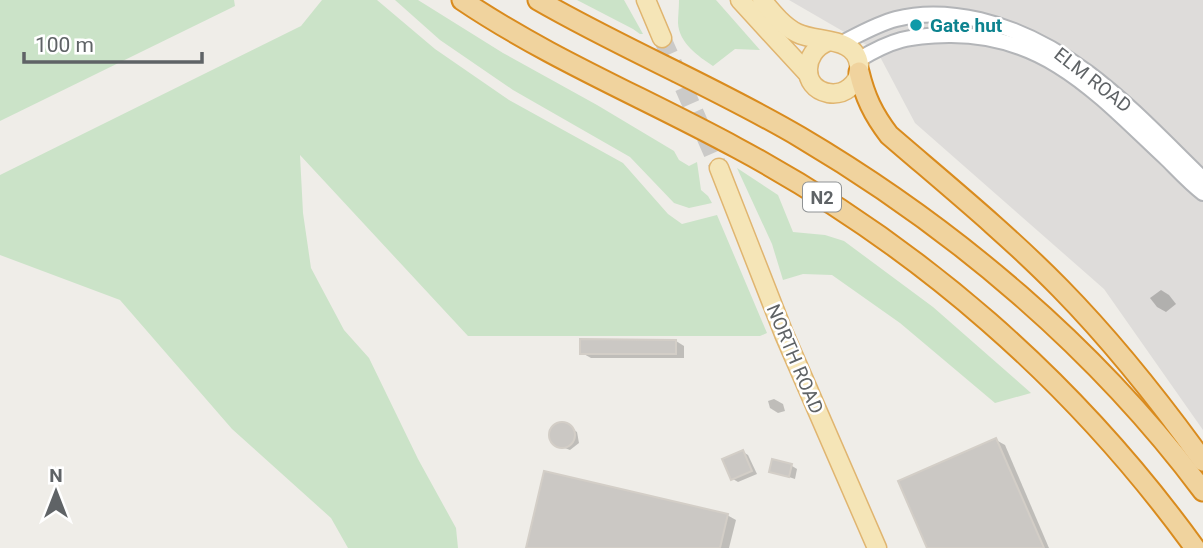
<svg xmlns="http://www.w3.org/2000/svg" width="1203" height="548" font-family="Roboto,sans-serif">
	<rect width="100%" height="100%" fill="#efede8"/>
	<!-- industrial -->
	<path fill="#dedcda" d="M789 0H1203V430L1104 289 915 123 877 51Z"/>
	<!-- green -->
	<g fill="#cbe3c8">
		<path d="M0 0H234L235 6 0 121Z"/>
		<path d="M322 0H377L435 49 509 100 623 163 668 214 682 224 717 215 767 333 760 336H468L300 155 303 213 311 268 344 330 369 358 418 459 456 528 458 548H348L331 518 232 429 120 300 0 255V175L301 26Z"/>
		<path d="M395 0H418L503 53 597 105 674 151 679 160 689 166 697 162 701 190 708 196 712 203 689 208 674 203 630 157 513 90 440 40Z"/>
		<path d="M577 0H624L643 34H640L633 29Z"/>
		<path d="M679 0H716L760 50 735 49 713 66C698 56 679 43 678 23 678 16 679 8 679 0Z"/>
		<path d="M737 168 778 195 793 232 825 235 844 241 933 307 1031 393 995 403 900 323 832 275 803 274 783 280 772 244Z"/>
	</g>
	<!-- shadow -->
	<g fill="#0003">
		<path d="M1161 290 1169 295 1176 304 1166 312 1157 307 1150 298Z"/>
		<path d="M676 341 684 346V358H591L582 353Z"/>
		<path d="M774 399 783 404 785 411 778 413 770 408 768 401Z"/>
		<path d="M565 424 577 432 579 443 570 450 557 445 550 436 552 429 557 425Z"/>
		<path d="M996 440 1005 445 1049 548H929Z"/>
		<path d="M743 452 748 455 757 474 738 482 733 479Z"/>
		<path d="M792 466 797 469 795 479 771 471Z"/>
		<path d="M727 515 736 520 729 548H528Z"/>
	</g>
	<!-- building -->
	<g fill="#cbc8c4" stroke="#d3cec7" stroke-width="2">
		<path d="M580 339 676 340V354H580Z"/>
		<circle cx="562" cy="435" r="13"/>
		<path d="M996 438 1044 548H927L898 481Z"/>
		<path d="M743 450 752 471 731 480 722 459Z"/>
		<path d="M772 459 792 464 789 477 769 472Z"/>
		<path d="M544 471 728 514 720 548H526Z"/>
	</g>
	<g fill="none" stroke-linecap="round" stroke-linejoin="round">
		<!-- major-tunnel -->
		<path stroke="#cbcac8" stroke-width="18" stroke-dasharray="18 9" stroke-linecap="butt" d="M662 38 719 168"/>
		<!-- minor casing -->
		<g stroke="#b3b5b8" stroke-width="18">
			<g id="minor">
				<path d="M842 43C860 34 877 24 896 19 923 12 953 14 980 20 1075 43 1136 114 1203 179"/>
				<path d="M858 60C893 39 908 36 949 35 1048 34 1101 98 1168 160 1179 171 1190 183 1203 193"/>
			</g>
		</g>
		<!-- major casing -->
		<g stroke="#e0b570" stroke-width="21">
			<g id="major">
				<path d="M646 0 662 38"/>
				<path d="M740 0 808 74"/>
				<path d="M762 0C772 12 783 26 797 33 817 43 856 36 859 65 860 74 856 83 849 88 843 93 835 94 828 93 800 87 803 52 827 42"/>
				<path d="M719 168 784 334 877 548"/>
			</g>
		</g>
		<!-- highway casing -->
		<g stroke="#d98b1e" stroke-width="23">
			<g id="highway">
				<path d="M462 0C548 58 645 98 737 148 918 245 1074 381 1195 548"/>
				<path d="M538 0C623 49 715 87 800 137 954 228 1096 348 1203 491"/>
				<path d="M859 72C865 97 873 114 889 135 947 185 1007 234 1060 288 1113 342 1159 400 1203 461"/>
			</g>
		</g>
		<!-- minor -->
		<use href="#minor" stroke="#fff" stroke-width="14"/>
		<!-- major -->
		<use href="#major" stroke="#f5e5b7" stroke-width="18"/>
		<!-- highway -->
		<use href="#highway" stroke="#f0d39e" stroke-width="19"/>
	</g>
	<!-- markers -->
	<circle fill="#0f9aa8" stroke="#fff" stroke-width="2.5" cx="916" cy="25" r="7"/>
	<g text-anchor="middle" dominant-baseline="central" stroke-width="5" stroke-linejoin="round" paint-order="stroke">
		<!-- shield labels -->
		<rect fill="#fff" stroke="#8f9294" stroke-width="2" x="803" y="182.5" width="38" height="29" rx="5"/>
		<g font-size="18" font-weight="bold" fill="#5f6366">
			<text x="822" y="197">N2</text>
		</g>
		<!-- culture labels -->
		<g font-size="19" font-weight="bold" fill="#0d838f" stroke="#fff" text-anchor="start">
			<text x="930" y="25">Gate hut</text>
		</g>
		<!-- street labels -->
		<g font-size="19" fill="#5f6366" stroke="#fff">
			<text transform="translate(1093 80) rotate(38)">ELM ROAD</text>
			<text transform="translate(795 359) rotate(67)">NORTH ROAD</text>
		</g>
	</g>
	<!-- north arrow -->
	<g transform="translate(56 492)" stroke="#ffffff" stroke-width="5" paint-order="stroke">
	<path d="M0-5L12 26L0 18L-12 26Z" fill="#5f6366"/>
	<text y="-10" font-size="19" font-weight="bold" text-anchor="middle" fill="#5f6366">N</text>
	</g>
	<!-- scale -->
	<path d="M24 52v10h178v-10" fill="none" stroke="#5f6366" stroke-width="3.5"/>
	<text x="35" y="52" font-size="21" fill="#5f6366" stroke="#ffffff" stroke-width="5" paint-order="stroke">100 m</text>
</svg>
